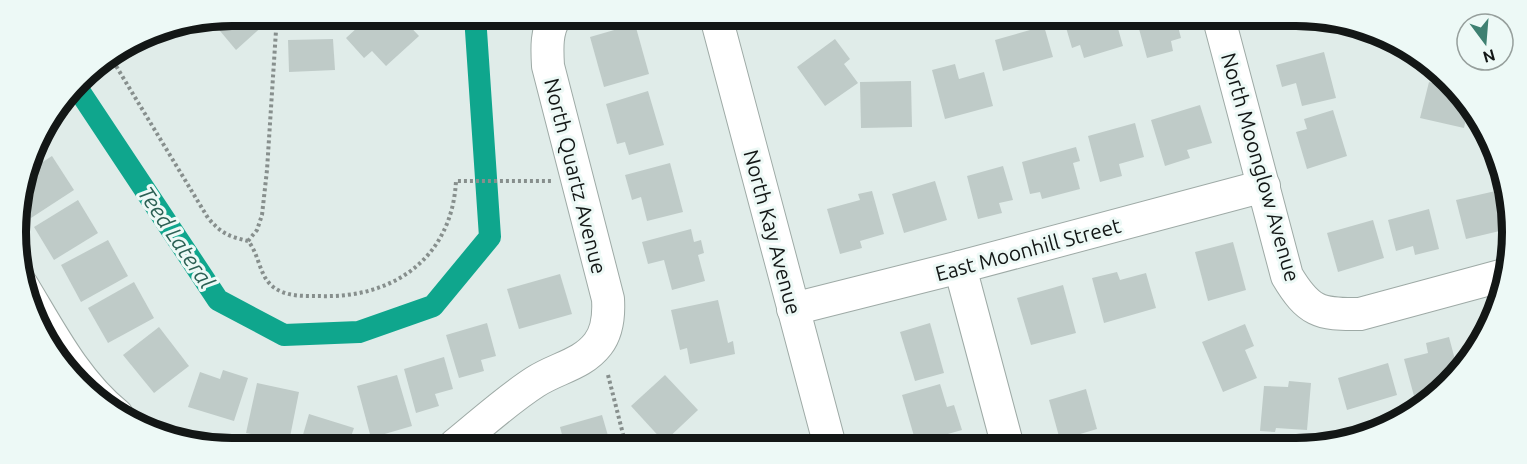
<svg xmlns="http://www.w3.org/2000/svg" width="1527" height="464" font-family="Ubuntu,sans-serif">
	<rect width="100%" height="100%" fill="#e0ece9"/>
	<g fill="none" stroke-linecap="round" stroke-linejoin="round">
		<!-- canal -->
		<path stroke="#0fa68d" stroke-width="22" d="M76 86 218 300 284 335 359 332 433 306 490 237 475 16"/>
	</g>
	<!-- building -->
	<g fill="#bfcbc8">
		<path d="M232 15H257L265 24 236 50 210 19Z"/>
		<path d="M370 16H400L419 36 386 66 372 51 364 58 346 38Z"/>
		<path d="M791 17H831V18L794 28Z"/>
		<path d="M1085 18H1115L1123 46 1084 58 1080 45 1072 48 1065 24Z"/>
		<path d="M1136 18 1176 19 1181 38 1171 41 1173 51 1147 58Z"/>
		<path d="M635 24 649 74 604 87 590 37Z"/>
		<path d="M1044 26 1053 57 1003 71 995 40Z"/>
		<path d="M333 39 335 70 289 72 288 40Z"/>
		<path d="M835 39 850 59 844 64 858 83 825 106 797 67Z"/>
		<path d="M1324 52 1336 98 1302 106 1296 83 1282 87 1276 65Z"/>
		<path d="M955 64 959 79 984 72 993 106 945 119 932 70Z"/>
		<path d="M911 81 912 127 861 128 860 82Z"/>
		<path d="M1429 82 1451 87 1469 105 1464 128 1420 118Z"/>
		<path d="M648 91 664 145 629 155 625 142 617 144 606 104Z"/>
		<path d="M1200 105 1212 143 1187 150 1190 158 1165 166 1151 120Z"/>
		<path d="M1333 110 1347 156 1307 169 1296 132 1307 129 1304 119Z"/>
		<path d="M1135 123 1144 157 1119 164 1122 176 1100 182 1088 136Z"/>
		<path d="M1076 147 1080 161 1073 163 1080 189 1042 199 1040 192 1030 194 1022 162Z"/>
		<path d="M52 156 74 190 31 218 19 198 27 172Z"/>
		<path d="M670 163 683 212 647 221 641 197 632 200 625 175Z"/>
		<path d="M1003 166 1013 200 999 203 1002 213 978 219 967 176Z"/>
		<path d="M935 181 947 220 904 233 892 194Z"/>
		<path d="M1500 190 1508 229 1466 239 1456 200Z"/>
		<path d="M872 191 884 234 860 241 862 248 840 254 827 209 860 200 858 194Z"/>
		<path d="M78 200 98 233 54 260 34 227Z"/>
		<path d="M1429 209 1439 249 1415 255 1413 246 1396 251 1388 220Z"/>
		<path d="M1373 220 1384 258 1338 272 1327 233Z"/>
		<path d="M691 229 694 242 701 240 704 253 698 255 705 281 672 290 664 260 648 264 642 242Z"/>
		<path d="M108 240 128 276 81 302 61 265Z"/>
		<path d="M1233 242 1246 290 1208 301 1195 252Z"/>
		<path d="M1117 272 1120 280 1146 273 1156 308 1104 323 1092 278Z"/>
		<path d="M560 274 572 314 519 329 507 289Z"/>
		<path d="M134 282 154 318 108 343 88 308Z"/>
		<path d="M1063 285 1076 333 1031 345 1017 298Z"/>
		<path d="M718 300 728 343 733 341 735 354 690 364 687 348 680 350 671 310Z"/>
		<path d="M487 323 496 356 481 360 484 371 459 378 446 335Z"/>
		<path d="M930 323 944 373 915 381 900 332Z"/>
		<path d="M1245 324 1254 346 1245 350 1257 378 1223 392 1202 342Z"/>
		<path d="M159 327 189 366 154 393 123 355Z"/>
		<path d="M1449 337 1458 371 1444 389 1414 396 1404 359 1428 353 1426 343Z"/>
		<path d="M444 357 453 389 435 394 439 406 416 413 404 369Z"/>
		<path d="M1388 363 1397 395 1347 410 1338 378Z"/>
		<path d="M223 370 248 378 234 421 188 407 200 372 220 379Z"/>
		<path d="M397 375 412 426 371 438 357 386Z"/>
		<path d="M665 375 698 410 664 442 631 406Z"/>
		<path d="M1289 381 1311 383 1307 430 1276 428 1275 432 1260 431 1264 386 1288 387Z"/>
		<path d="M257 383 299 392 289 442 246 433Z"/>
		<path d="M940 384 947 407 954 405 962 430 916 443 902 395Z"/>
		<path d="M1086 389 1097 429 1060 440 1049 400Z"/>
		<path d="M309 414 354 428 348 445H300Z"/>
		<path d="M602 415 611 446H565L560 427Z"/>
	</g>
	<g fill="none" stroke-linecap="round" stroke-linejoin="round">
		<!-- minor casing -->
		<g stroke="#9eaaa6" stroke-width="34">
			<g id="minor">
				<path d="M716 17 830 446"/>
				<path d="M1219 19 1287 276C1308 311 1319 315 1360 314L1508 274"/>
				<path d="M960 267 1008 447"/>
				<path d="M22 285C50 331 75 381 117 415"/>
				<path d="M793 309 960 267 1264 186"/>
				<path d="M455 445C481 424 507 400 535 382 556 368 582 365 598 344 608 331 609 315 608 299L548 66C547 49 546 30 556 16"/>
			</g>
		</g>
		<!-- path -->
		<g stroke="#878f8d" stroke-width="4" stroke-dasharray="3 3" stroke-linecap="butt">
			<path d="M110 56 208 218C222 234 228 236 248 241 259 254 259 274 271 285 284 297 303 296 319 296 393 299 452 258 456 181H552"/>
			<path d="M248 241 257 230 262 215 267 170 277 15"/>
			<path d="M608 375 626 446"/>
		</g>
		<!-- minor -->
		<use href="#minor" stroke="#fff" stroke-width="32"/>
	</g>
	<g text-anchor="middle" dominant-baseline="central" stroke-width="6" stroke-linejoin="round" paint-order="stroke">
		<!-- street labels -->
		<g font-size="21" fill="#131716" stroke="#edf9f6">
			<text transform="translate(1261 167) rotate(74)">North Moonglow Avenue</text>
			<text transform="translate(576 176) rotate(76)">North Quartz Avenue</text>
			<text transform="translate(773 232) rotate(75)">North Kay Avenue</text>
			<text transform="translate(1028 249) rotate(-15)">East Moonhill Street</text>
		</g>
		<!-- water labels -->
		<g font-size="22" font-style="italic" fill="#2c6054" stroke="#edf9f6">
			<text transform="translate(177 237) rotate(56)">Teed Lateral</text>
		</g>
	</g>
	<!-- crop -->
	<path d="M0 0H1527V464H0ZM232 26H1296A206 206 0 0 1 1502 232V232A206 206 0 0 1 1296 438H232A206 206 0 0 1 26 232V232A206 206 0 0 1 232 26Z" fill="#edf9f6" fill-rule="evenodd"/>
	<path fill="none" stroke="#131716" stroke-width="8" d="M232 26H1296A206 206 0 0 1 1502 232V232A206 206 0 0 1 1296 438H232A206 206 0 0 1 26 232V232A206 206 0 0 1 232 26Z"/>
	<!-- north arrow -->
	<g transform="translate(1485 42) rotate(164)"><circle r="28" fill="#edf9f6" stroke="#969f9c" stroke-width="1.5"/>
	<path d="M0-4.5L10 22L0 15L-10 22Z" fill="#3e8071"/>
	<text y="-9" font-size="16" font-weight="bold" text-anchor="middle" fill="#131716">N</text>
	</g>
</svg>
